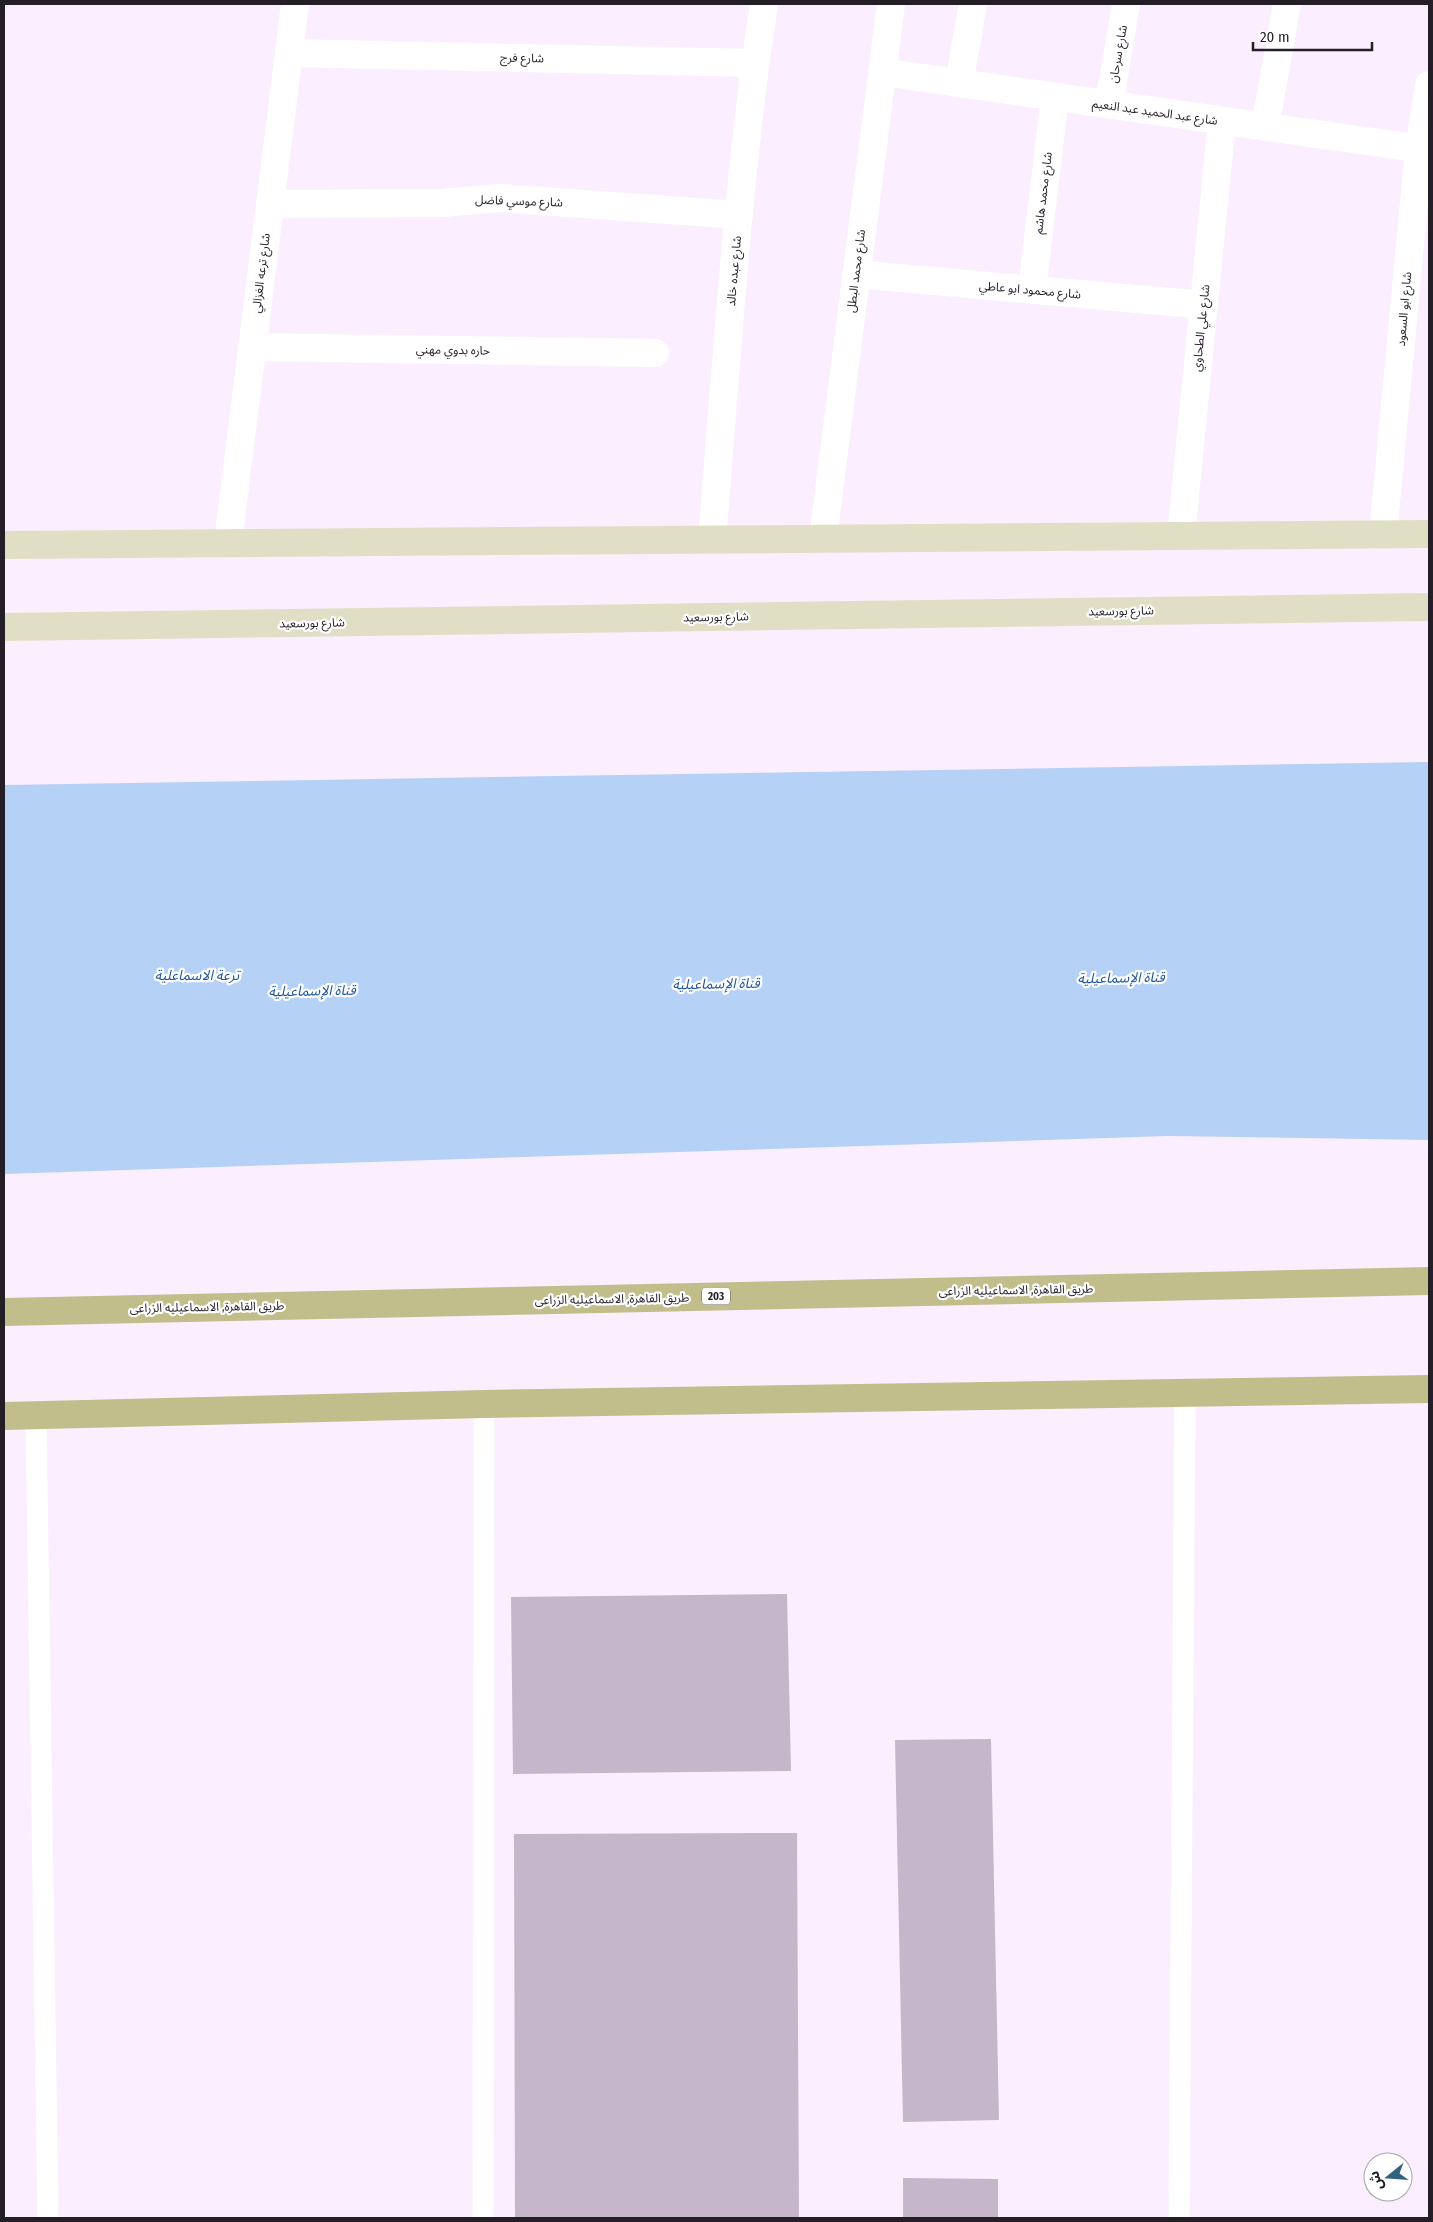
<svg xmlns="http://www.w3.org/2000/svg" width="1433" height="2222" font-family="'Fira Sans Condensed','Noto Sans Arabic',sans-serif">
	<rect width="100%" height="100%" fill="#fbeeff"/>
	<!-- water -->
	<path fill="#b6d1f6" d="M1429 762V1140L1168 1136 4 1174V785Z"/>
	<!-- building -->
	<g fill="#c5b6c9">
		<path d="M787 1594 791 1771 513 1774 511 1597Z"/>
		<path d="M991 1739 999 2120 903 2122 895 1740Z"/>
		<path d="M797 1833 799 2218H515L514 1834Z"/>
		<path d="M903 2178 998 2179V2218H903Z"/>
	</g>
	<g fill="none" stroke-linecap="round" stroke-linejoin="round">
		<!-- service -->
		<g stroke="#fff" stroke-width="21">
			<path d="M36 1415 48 2218"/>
			<path d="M483 2218 484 1404"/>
			<path d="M1179 2218 1185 1392"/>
		</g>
		<!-- minor -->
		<g stroke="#fff" stroke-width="28">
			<path d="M289 53 755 63"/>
			<path d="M882 72 1429 150"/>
			<path d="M959 84 973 4"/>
			<path d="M1109 105 1126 4"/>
			<path d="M1265 127 1287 4"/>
			<path d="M270 204 443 203 499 198 739 215"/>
			<path d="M856 274 1204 305"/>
			<path d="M1032 290 1055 97"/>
			<path d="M252 347 655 353"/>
			<path d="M1383 534 1419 149 1429 85"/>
			<path d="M1181 536 1222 121"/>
			<path d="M823 538 891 4"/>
			<path d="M712 539C727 361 737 181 764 4"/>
			<path d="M228 542 295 4"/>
		</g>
		<!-- secondary -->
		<g stroke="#e0dfc5" stroke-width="28">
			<path d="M4 545 1429 534"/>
			<path d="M4 627 1429 607"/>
		</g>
		<!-- primary -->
		<g stroke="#c1be8c" stroke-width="28">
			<path d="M4 1312 1429 1281"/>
			<path d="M4 1416 484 1404 1429 1389"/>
		</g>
	</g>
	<g text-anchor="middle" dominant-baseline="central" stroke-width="4.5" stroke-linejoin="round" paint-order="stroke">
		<!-- shield labels -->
		<rect fill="#fff" stroke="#666267" stroke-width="1" x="702" y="1287.5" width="28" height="17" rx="4"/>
		<g font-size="11" font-weight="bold" fill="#241e26">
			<text x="716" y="1296">203</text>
		</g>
		<!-- street labels -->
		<g font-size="12" fill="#241e26" stroke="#fff">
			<text transform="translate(1118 54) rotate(-80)">شارع سرحان</text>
			<text transform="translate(522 58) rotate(1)">شارع فرج</text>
			<text transform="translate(1155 112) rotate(8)">شارع عبد الحميد عبد النعيم</text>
			<text transform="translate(1043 193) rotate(-83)">شارع محمد هاشم</text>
			<text transform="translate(519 201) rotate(2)">شارع موسي فاضل</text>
			<text transform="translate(734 271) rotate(-85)">شارع عبده خالد</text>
			<text transform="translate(856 271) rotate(-83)">شارع محمد البطل</text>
			<text transform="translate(261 273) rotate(-83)">شارع ترعه الغزالي</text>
			<text transform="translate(1030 290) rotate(5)">شارع محمود ابو عاطي</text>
			<text transform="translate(1404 309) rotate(-85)">شارع ابو السعود</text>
			<text transform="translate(1201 328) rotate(-84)">شارع علي الطحاوي</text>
			<text transform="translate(453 350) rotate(1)">حاره بدوي مهني</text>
			<text transform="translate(1121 611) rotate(-1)">شارع بورسعيد</text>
			<text transform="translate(716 617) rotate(-1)">شارع بورسعيد</text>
			<text transform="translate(312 623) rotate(-1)">شارع بورسعيد</text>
			<text transform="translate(1016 1290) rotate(-1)">طريق القاهرة, الاسماعيليه الزراعى</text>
			<text transform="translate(612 1299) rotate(-1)">طريق القاهرة, الاسماعيليه الزراعى</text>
			<text transform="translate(207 1307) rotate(-1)">طريق القاهرة, الاسماعيليه الزراعى</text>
		</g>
		<!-- water labels -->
		<g font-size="14" font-style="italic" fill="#20579d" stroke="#fff">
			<text x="197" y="975">ترعة الاسماعلية</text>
			<text transform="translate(1121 978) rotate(-1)">قناة الإسماعيلية</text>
			<text transform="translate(716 984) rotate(-1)">قناة الإسماعيلية</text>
			<text transform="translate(312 991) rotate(-1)">قناة الإسماعيلية</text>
		</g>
	</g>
	<!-- border -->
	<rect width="1433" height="2222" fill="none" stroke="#241e26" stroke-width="10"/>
	<!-- north arrow -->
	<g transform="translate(1388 2177) rotate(253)"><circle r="24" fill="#ffffff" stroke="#a7a5a8"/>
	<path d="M0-4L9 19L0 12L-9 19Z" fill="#316280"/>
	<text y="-8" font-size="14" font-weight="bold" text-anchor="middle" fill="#241e26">ش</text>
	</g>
	<!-- scale -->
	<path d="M1253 42v8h119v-8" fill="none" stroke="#241e26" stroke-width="2.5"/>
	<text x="1260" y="42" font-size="15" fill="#241e26" stroke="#ffffff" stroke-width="4" paint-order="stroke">20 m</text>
</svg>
